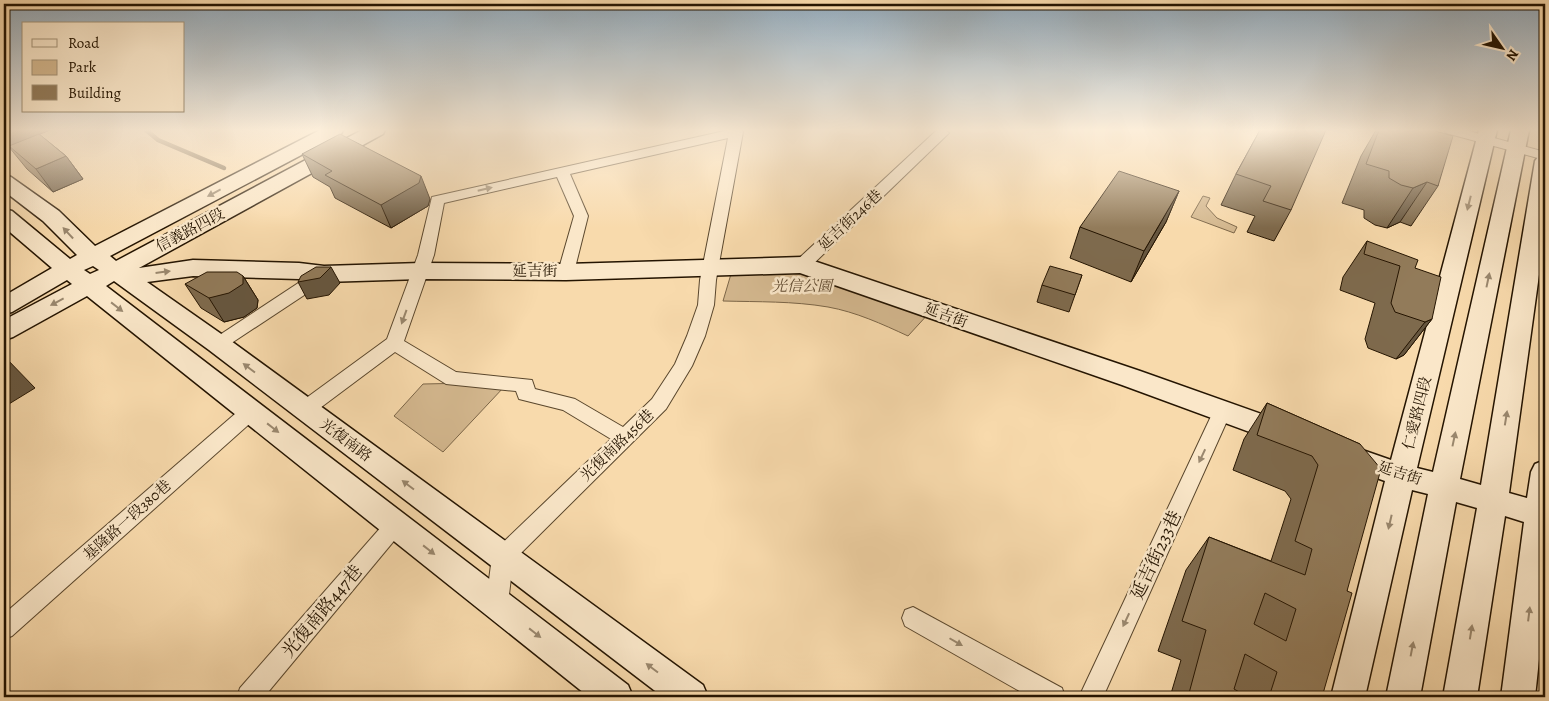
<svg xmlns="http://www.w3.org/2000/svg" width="1549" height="701" font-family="Alegreya,'Noto Serif TC',serif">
	<rect width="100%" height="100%" fill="#f8daac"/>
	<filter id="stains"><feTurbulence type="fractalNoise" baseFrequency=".004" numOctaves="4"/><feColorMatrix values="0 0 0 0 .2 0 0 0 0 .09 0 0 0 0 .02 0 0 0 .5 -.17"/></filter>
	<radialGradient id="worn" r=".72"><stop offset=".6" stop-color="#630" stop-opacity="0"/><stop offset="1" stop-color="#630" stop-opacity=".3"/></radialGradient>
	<!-- green -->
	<g fill="#d4b88f" stroke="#7c6648">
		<path d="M1203 196 1210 198 1206 206 1217 218 1237 227 1234 233 1191 217Z"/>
		<path d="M801 268 930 312 908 336C882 324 856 312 828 307 793 301 758 302 723 301L731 274Z"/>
		<path d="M470 383 504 387 443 452 394 416 423 384Z"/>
	</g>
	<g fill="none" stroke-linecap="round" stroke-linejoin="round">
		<!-- stream -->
		<path stroke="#786345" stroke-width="4.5" d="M146 130 158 140 224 168"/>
		<!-- street casing -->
		<g stroke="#59462c" stroke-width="2">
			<g id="street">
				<path d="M729 130H742L743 132 716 280 714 305 705 336 692 366 666 409 513 561 508 603 505 610 497 613 489 610 486 603 492 557 495 550 611 439 563 410 519 399 516 391 446 384 395 352 312 414 305 416 298 414 296 409 298 404 387 339 418 255 432 197ZM728 138 700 280 698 305 687 336 675 364 652 399 623 427 575 399 535 389 532 380 456 372 404 341 434 255 444 203 557 177 574 216 558 272 560 276 566 277 572 276 574 272 588 216 570 174Z"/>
				<path d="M937 130H945L949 133 808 269 802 270 796 269 794 265 796 261Z"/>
				<path d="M1444 130H1465L1545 152V160L1446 133Z"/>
				<path d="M321 271 327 272 329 276 327 280 224 348 218 350 212 348 209 344 212 340 315 272Z"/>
				<path d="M250 405 257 407 259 412 257 417 12 636 4 639V614L243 407Z"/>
				<path d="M1222 405 1229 407 1231 412 1103 697H1079L1213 412 1215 407Z"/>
				<path d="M396 515 403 518 406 524 403 530 264 697H237L240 688 389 518Z"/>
				<path d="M913 607 1062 688 1065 697H1030L905 626 902 618 905 610Z"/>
			</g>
		</g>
		<!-- secondary casing -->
		<g stroke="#241401" stroke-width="3">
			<g id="secondary">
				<path d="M320 130H343L341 134 110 256 116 261 362 130H385L383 134 139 268 193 260 299 263 324 266 421 263 566 264 802 257 1140 371 1295 426 1299 434 1295 442 1285 445 1122 385 800 273 566 280 421 279 324 282 299 279 193 276 147 282 227 338 703 685 708 697H663L209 350 114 281 106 286 628 685 633 697H589L87 296 13 337 4 340V320L72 284 67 280 12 312 4 314V296L52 268 4 227V209L12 211 70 259 77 255 43 221 4 191V175L11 177 59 211 95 246ZM93 266 99 270 90 274 84 270Z"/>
				<path d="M1479 130H1497L1417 468 1433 472 1511 130H1529L1460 479 1481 485 1535 161 1538 157 1545 155V231L1509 493 1527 498 1531 472 1535 464 1545 460V603L1535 697H1501L1524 522 1505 516 1477 697H1443L1477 508 1456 502 1420 697H1386L1428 494 1412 490 1365 697H1331L1385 481 1338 464 1334 456 1338 448 1348 445 1391 460Z"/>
			</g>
		</g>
		<!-- street -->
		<use href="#street" fill="#fae7c9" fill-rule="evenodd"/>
		<!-- secondary -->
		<use href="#secondary" fill="#fae7c9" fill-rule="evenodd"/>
	</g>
	<!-- wall -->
	<g fill="#7e6a4d" stroke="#241401">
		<path d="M4 130H50L39 134 66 156 83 179 53 192 27 169 9 147 4 149Z"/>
		<path d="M1260 130 1291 210 1274 241 1247 232 1255 216 1221 205 1236 174Z"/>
		<path d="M1376 130H1435L1438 186 1411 226 1400 222 1387 228 1375 225 1364 218V210L1342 203 1361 156Z"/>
		<path d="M302 154 430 199 428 206 391 228 335 198 330 187 313 177Z"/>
		<path d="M1179 191 1166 222 1131 282 1070 258 1080 227Z"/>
		<path d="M1367 241 1415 268 1432 319 1404 355 1396 359 1368 348 1365 339 1375 303 1340 290 1343 277Z"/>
		<path d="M1082 275 1069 312 1037 302 1042 285Z"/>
		<path d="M243 276 258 300 257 308 244 317 224 322 201 308 185 284Z"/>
		<path d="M1267 403 1360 444 1347 591 1322 697H1170L1181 660 1158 651 1186 570 1209 537 1271 561 1291 499 1285 491 1233 470 1244 439Z"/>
	</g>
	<!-- shaded-wall -->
	<g fill="#66563f" stroke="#241401">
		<path d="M4 130H50L4 149Z"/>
		<path d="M66 156 83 179 53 192 36 169Z"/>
		<path d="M421 176 430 199 428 206 391 228 381 205Z"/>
		<path d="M1427 182 1400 222 1387 228 1413 188Z"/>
		<path d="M1179 191 1166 222 1131 282 1144 251Z"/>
		<path d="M331 267 340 283 329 295 307 299 298 282Z"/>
		<path d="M243 276 258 300 257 308 244 317 224 322 209 298Z"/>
		<path d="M1432 319 1404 355 1396 359 1425 322Z"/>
		<path d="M4 356 35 388 4 407Z"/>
	</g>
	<!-- building -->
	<g fill="#927b5a" stroke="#241401" fill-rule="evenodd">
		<path d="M1260 130H1326L1291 210 1263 201 1271 186 1236 174Z"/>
		<path d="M1379 130H1435V131L1453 136 1438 186 1427 182 1413 188 1401 185 1389 178V171L1366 164Z"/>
		<path d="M39 134 66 156 36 169 9 146Z"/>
		<path d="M340 134 421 176 419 183 381 205 325 175 332 171 302 154Z"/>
		<path d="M1119 171 1179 191 1144 251 1080 227Z"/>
		<path d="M1367 241 1418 260 1415 268 1441 277 1432 319 1425 322 1395 312 1391 303 1400 266 1364 254Z"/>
		<path d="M1050 266 1082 275 1075 295 1042 285Z"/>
		<path d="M316 267H331L320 278 298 282 301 276Z"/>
		<path d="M207 272H237L243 276V284L229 293 209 298 185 284Z"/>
		<path d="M1267 403 1360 444 1381 469 1347 591 1352 593 1322 697H1269L1277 672 1245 654 1234 689 1248 697H1188L1206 630 1182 621 1209 537 1305 575 1312 549 1295 541 1318 465 1312 456 1257 435ZM1265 593 1296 609 1286 641 1254 624Z"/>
	</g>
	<!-- one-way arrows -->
	<defs><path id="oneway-solid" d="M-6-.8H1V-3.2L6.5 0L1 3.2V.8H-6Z" transform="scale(1.25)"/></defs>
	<g fill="#9a886f">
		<use href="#oneway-solid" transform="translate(485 189) rotate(-13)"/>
		<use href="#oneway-solid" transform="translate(214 193) rotate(152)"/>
		<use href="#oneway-solid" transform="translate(1469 203) rotate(104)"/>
		<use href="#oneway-solid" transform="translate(68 233) rotate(-133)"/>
		<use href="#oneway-solid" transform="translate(163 272) rotate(-7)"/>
		<use href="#oneway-solid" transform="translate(1488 280) rotate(-78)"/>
		<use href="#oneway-solid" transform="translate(57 302) rotate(152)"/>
		<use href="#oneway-solid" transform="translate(117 307) rotate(38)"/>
		<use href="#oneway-solid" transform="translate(404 317) rotate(110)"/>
		<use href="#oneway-solid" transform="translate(249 368) rotate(-143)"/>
		<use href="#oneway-solid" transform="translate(1506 418) rotate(-81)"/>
		<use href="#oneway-solid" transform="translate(273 428) rotate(38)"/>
		<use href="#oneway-solid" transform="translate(1454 439) rotate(-78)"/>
		<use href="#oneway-solid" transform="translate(1202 456) rotate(115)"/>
		<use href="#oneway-solid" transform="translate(408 485) rotate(-143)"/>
		<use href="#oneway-solid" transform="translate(1390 522) rotate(103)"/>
		<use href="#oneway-solid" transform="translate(429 550) rotate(38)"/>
		<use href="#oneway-solid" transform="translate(1529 614) rotate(-83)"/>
		<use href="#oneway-solid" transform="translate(1126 620) rotate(115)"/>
		<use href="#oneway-solid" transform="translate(1471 632) rotate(-81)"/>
		<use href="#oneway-solid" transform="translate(535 633) rotate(38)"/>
		<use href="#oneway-solid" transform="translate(956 642) rotate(30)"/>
		<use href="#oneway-solid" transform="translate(1412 649) rotate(-79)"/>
		<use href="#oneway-solid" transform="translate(652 668) rotate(-143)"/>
	</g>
	<!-- sky -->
	<linearGradient id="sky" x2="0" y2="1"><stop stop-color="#91a8b9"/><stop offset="0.57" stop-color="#fceeda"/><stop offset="1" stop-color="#fceeda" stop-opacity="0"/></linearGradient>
	<rect width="1549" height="228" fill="url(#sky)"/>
	<g text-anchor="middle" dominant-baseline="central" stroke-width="5" stroke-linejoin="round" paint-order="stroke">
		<!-- street labels -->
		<g font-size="15" fill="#241401" stroke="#fae7c9">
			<text transform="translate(850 220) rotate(-43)">延吉街246巷</text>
			<text transform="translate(190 230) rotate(-28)">信義路四段</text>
			<text x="535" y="271">延吉街</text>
			<text transform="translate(946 315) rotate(20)">延吉街</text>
			<text transform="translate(1417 413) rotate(-76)">仁愛路四段</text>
			<text transform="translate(346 440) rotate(37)">光復南路</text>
			<text transform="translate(617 445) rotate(-44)">光復南路456巷</text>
			<text transform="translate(1400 473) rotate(18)">延吉街</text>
			<text transform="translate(127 520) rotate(-42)">基隆路一段380巷</text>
		</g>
		<!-- park labels -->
		<g font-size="15" font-style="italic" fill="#624d33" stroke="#fae7c9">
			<text x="802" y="286">光信公園</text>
		</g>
		<!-- near-street labels -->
		<g font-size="18" fill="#241401" stroke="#fae7c9">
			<text transform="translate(1156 555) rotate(-65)">延吉街233巷</text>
			<text transform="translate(322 611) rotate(-50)">光復南路447巷</text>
		</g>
	</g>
	<!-- margin -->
	<rect width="1549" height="701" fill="none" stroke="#f8daac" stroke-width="20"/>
	<rect x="5" y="5" width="1539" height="691" fill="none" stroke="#241401" stroke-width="2.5"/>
	<rect x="10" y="10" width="1529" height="681" fill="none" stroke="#241401"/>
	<!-- legend -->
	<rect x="22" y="22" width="162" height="90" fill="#fae7c9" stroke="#a49379"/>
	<rect x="32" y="39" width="25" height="8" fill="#fae7c9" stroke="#a49379"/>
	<text x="68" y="48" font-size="15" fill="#241401">Road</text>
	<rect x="32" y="60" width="25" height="15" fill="#d4b88f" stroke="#a49379"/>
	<text x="68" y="72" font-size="15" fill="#241401">Park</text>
	<rect x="32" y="85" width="25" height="15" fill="#927b5a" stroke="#a49379"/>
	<text x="68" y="98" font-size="15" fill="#241401">Building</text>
	<!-- north arrow -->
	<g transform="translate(1502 48) rotate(124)" stroke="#fae7c9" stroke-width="4" paint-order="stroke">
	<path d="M0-4L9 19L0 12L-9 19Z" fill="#241401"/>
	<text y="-8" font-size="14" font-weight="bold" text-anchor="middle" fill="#241401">N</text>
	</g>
	<rect width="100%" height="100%" filter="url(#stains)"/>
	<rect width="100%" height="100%" fill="url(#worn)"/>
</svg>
